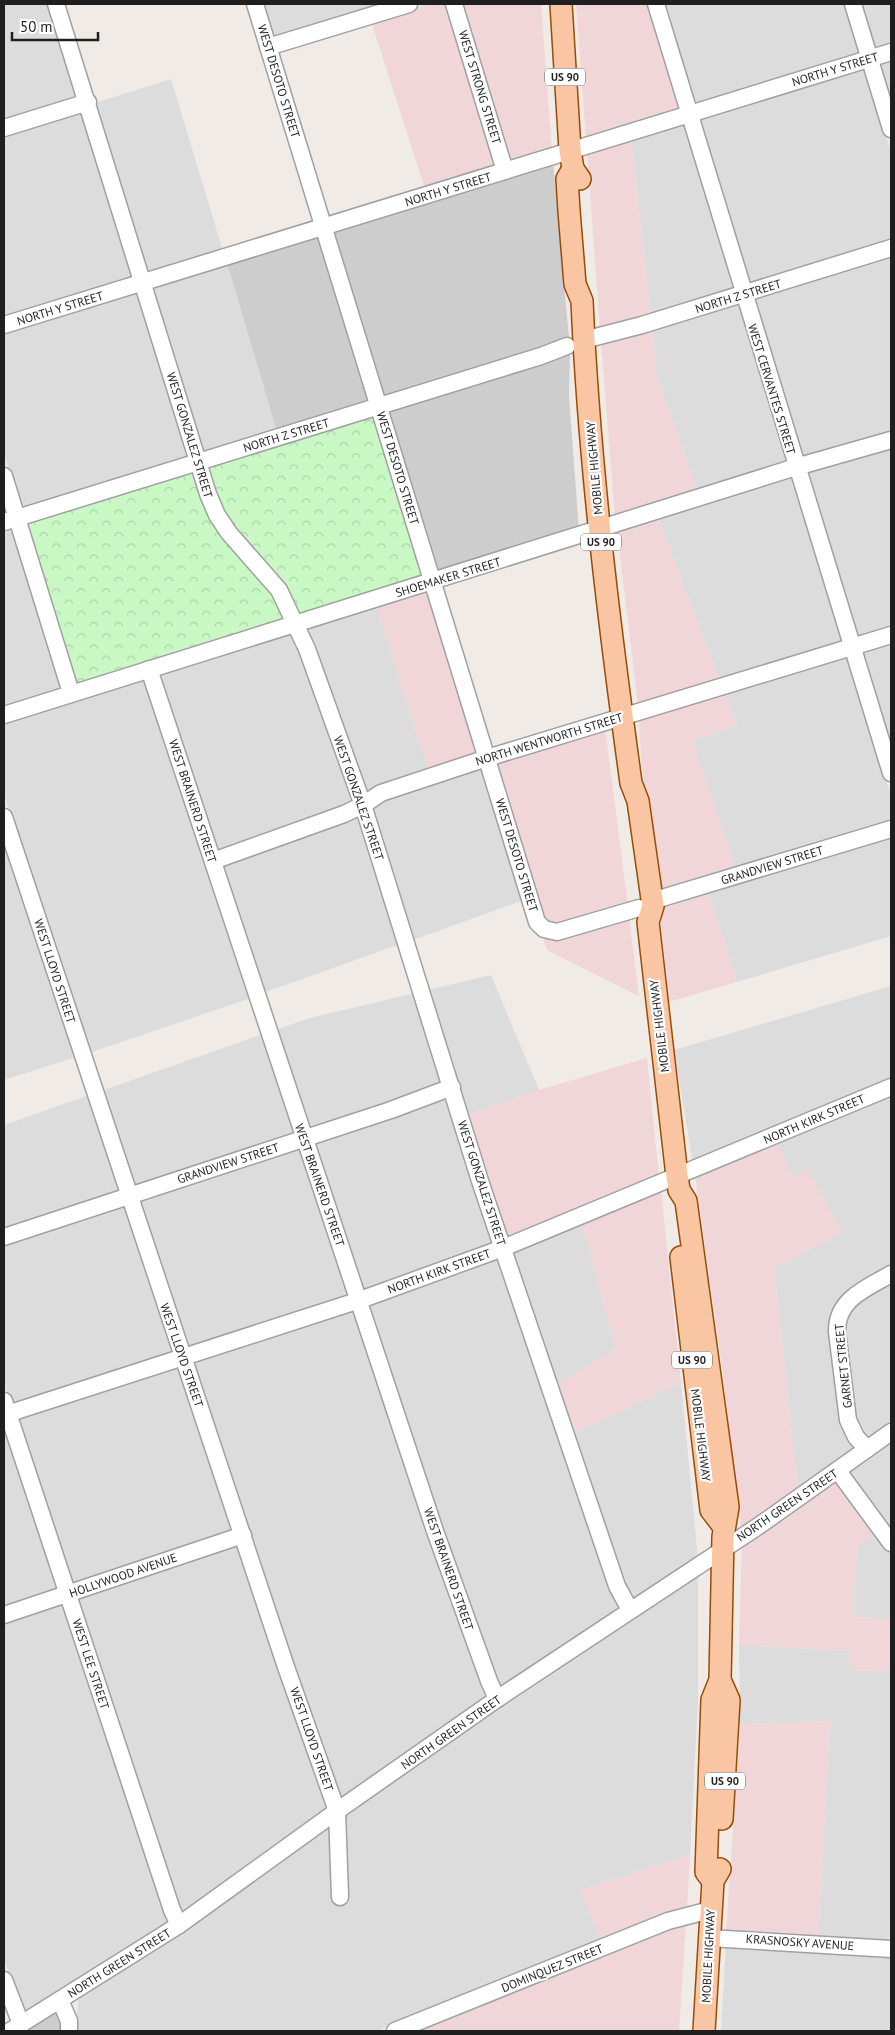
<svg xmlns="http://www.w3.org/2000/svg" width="895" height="2035" font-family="'PT Sans',sans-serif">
	<defs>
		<pattern id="park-crowns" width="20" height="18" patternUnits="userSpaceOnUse" patternTransform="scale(1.25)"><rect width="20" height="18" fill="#c9f8c5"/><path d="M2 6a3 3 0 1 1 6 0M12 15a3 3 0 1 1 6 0" fill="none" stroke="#acd4a9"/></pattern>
	</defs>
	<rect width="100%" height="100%" fill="#f0ebe6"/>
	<!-- residential -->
	<g fill="#dddcdd">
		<path d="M4 4H49L79 98 4 122Z"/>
		<path d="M262 4H389L273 39Z"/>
		<path d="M663 4H846L861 55 695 107Z"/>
		<path d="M860 4H891V46L874 51Z"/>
		<path d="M891 58V107L877 62Z"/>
		<path d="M865 66 891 152V242L749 287 698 118Z"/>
		<path d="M171 79 223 251 148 275 95 103Z"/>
		<path d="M83 110 135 278 4 319V134Z"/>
		<path d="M685 122 736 291 651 317 631 139Z"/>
		<path d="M891 254V434L801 460 752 298Z"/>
		<path d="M227 263 277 432 203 455 151 286Z"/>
		<path d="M138 290 190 459 21 510 4 453V331Z"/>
		<path d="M739 302 788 464 698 493 657 377 652 328Z"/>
		<path d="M891 446V629L857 640 804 471Z"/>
		<path d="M791 475 844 644 720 682 658 518Z"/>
		<path d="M12 526 63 690 4 709V528Z"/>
		<path d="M376 606 429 771 366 795 305 628Z"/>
		<path d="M292 632 301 651 355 803 217 853 158 673Z"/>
		<path d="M891 641V751L860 651Z"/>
		<path d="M848 655 891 796V822L736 870 692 741 737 726 724 693Z"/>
		<path d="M145 677 251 998 89 1053 4 795V721Z"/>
		<path d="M483 766 524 900 413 940 371 807 375 804Z"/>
		<path d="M359 814 400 944 263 993 221 864Z"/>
		<path d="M891 835V936L737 982 708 891Z"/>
		<path d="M4 838 76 1057 4 1080Z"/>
		<path d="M491 975 539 1090 467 1115 428 990Z"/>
		<path d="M891 986V1080L693 1164 674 1050Z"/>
		<path d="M415 993 444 1084 308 1130 275 1030 310 1018Z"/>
		<path d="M263 1034 296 1135 133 1188 101 1091Z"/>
		<path d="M891 1093V1267L841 1299 858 1448 798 1491 774 1268 841 1233 808 1169 793 1178 776 1141Z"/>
		<path d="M89 1095 120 1192 4 1231V1125Z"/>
		<path d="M447 1095 495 1244 365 1292 312 1141Z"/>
		<path d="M299 1146 352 1297 188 1350 137 1199Z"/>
		<path d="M124 1204 175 1355 12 1406 4 1380V1243Z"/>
		<path d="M582 1223 616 1349 557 1384 511 1251Z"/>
		<path d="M498 1255 621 1609 500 1690 442 1529 368 1303Z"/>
		<path d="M891 1280V1425L868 1441 862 1433 855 1418 844 1324 852 1305Z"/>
		<path d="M356 1308 489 1698 341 1802 192 1362Z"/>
		<path d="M179 1366 235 1532 72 1586 16 1417Z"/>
		<path d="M681 1383 698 1558 632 1601 624 1583 574 1433Z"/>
		<path d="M4 1423 59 1591 4 1609Z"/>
		<path d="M891 1439V1532L846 1472Z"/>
		<path d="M876 1533 891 1554V1619L854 1617V1585L859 1544Z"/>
		<path d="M239 1543 329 1810 182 1916 76 1597Z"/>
		<path d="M698 1572V1702L690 1855 580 1890 602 1941 377 2031H75L79 1995 331 1823 334 1903 347 1902 344 1814 501 1704Z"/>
		<path d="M63 1602 171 1924 24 2015 4 1959V1621Z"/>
		<path d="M739 1645 850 1651 851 1670 891 1672V1900L889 1943 818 1938 830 1721 740 1724Z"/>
		<path d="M726 1944 891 1955V2031L721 2030Z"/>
	</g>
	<!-- commercial -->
	<g fill="#f0d6d9">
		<path d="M429 4H447L497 167 425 189 371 21Z"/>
		<path d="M461 4H541L552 150 510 163Z"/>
		<path d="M576 4H649L682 111 586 140Z"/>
		<path d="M631 139 651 317 600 329 587 152Z"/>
		<path d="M652 328 657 377 698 493 615 519 601 341Z"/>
		<path d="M658 518 720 682 638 705 617 531Z"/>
		<path d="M428 589 479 755 429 771 376 606Z"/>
		<path d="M724 693 737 726 692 741 736 870 658 894 641 759 639 718Z"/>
		<path d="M605 728 628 905 554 926 543 919 495 762Z"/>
		<path d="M708 891 737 982 669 1002 659 906Z"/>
		<path d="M629 917 639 996 547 950 542 936 544 938Z"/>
		<path d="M647 1058 659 1178 507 1240 467 1115 539 1090Z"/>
		<path d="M776 1141 793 1177 808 1168 841 1233 774 1268 798 1491 741 1530 723 1374 695 1176Z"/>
		<path d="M661 1190 681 1383 574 1433 557 1384 616 1349 582 1223Z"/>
		<path d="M835 1479 876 1533 859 1544 854 1585V1617L891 1619V1672L851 1670 849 1651 739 1645 742 1543Z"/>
		<path d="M830 1721 818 1938 726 1932 740 1724Z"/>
		<path d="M690 1855 687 1909 602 1941 580 1890Z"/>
		<path d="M686 1922 679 2031H412Z"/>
	</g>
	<!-- religious -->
	<g fill="#cdcdcd">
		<path d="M553 162 569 338 539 351 384 399 332 230Z"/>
		<path d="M319 234 371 403 277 432 227 263Z"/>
		<path d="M570 351 569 396 579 531 438 574 387 410Z"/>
		<path d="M57 2009 62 2031H21Z"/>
	</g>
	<!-- park -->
	<g fill="url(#park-crowns)">
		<path d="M374 414 425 578 300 617 223 512 207 466Z"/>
		<path d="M194 470 273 594 287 621 76 686 25 522Z"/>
	</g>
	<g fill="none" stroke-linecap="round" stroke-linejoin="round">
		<!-- minor casing -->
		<g stroke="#a0a0a0" stroke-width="19">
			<g id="minor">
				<path d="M56 4 208 494 217 515 229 533 279 590 307 649 363 805 481 1184 617 1586 630 1610"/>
				<path d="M255 4 537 922 544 929 557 932 639 908"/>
				<path d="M454 4 505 171"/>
				<path d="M656 4 891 773"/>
				<path d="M853 4 891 129"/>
				<path d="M268 47 409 4"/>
				<path d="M4 128 88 102"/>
				<path d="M4 325 891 52"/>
				<path d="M584 340 642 325 891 248"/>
				<path d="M4 476 71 693"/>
				<path d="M4 522 541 356 567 346"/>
				<path d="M149 669 435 1531 489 1681 497 1699"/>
				<path d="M4 715 796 467 891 440"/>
				<path d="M4 817 286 1667 337 1811 340 1897"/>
				<path d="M213 861 344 814 363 805 381 793 487 758 891 635"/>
				<path d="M652 901 891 829"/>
				<path d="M4 1237 391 1110 452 1087"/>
				<path d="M4 1401 172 1910 179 1925"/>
				<path d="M4 1415 360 1300 503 1248 891 1087"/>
				<path d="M867 1449 856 1437 848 1420 837 1332C836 1299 867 1288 891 1274"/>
				<path d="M838 1471 891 1543"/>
				<path d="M4 1615 243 1535"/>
				<path d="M709 1938 891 1949"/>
				<path d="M4 1980 21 2024"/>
				<path d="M60 2000 69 2021V2031"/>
				<path d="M10 2031 179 1925 337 1811 497 1699 760 1525 891 1432"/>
				<path d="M395 2031 668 1921 710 1910"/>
			</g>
		</g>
		<!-- major casing -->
		<g stroke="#964d05" stroke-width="24">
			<g id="major">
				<path d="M561 4 570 150 573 169 580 179"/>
				<path d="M573 169 567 179 569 211 575 284 582 301C589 462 609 623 631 783L638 801 653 906 648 922 677 1176 679 1190 686 1201 728 1507 723 1537 720 1680 712 1700 706 1872 713 1881"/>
				<path d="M681 1257 711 1510 724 1527"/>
				<path d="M720 1680 729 1700 722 1819"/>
				<path d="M704 2031 713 1881 720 1869"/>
			</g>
		</g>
		<!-- minor -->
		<use href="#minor" stroke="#fff" stroke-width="16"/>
		<!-- major -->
		<use href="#major" stroke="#f9c5a2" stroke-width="21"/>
	</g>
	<g text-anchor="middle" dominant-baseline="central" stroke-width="4.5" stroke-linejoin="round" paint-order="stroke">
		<!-- shield labels -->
		<g fill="#fff" stroke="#626262" stroke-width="1">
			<rect x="545" y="68.5" width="40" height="17" rx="4"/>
			<rect x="581" y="533.5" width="40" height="17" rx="4"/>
			<rect x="672" y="1351.5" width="40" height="17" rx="4"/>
			<rect x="705" y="1772.5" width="40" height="17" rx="4"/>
		</g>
		<g font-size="11" font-weight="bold" fill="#1f1f1f">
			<text x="565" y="77">US 90</text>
			<text x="601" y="542">US 90</text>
			<text x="692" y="1360">US 90</text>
			<text x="725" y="1781">US 90</text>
		</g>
		<!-- street labels -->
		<g font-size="12" fill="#1f1f1f" stroke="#fff">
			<text transform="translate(835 69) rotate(-17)">NORTH Y STREET</text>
			<text transform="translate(279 81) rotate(73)">WEST DESOTO STREET</text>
			<text transform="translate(480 87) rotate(73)">WEST STRONG STREET</text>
			<text transform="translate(448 189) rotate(-17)">NORTH Y STREET</text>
			<text transform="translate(738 296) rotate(-17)">NORTH Z STREET</text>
			<text transform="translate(60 308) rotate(-17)">NORTH Y STREET</text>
			<text transform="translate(772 389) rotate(73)">WEST CERVANTES STREET</text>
			<text transform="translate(190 435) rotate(73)">WEST GONZALEZ STREET</text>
			<text transform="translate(286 435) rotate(-17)">NORTH Z STREET</text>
			<text transform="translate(398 468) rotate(73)">WEST DESOTO STREET</text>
			<text transform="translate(594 468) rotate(-95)">MOBILE HIGHWAY</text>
			<text transform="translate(448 577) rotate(-17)">SHOEMAKER STREET</text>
			<text transform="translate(549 739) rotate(-17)">NORTH WENTWORTH STREET</text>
			<text transform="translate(359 798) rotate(71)">WEST GONZALEZ STREET</text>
			<text transform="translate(193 801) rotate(72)">WEST BRAINERD STREET</text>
			<text transform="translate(517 855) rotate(73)">WEST DESOTO STREET</text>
			<text transform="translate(772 865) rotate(-17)">GRANDVIEW STREET</text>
			<text transform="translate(55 971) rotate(72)">WEST LLOYD STREET</text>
			<text transform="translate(659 1026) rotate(-97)">MOBILE HIGHWAY</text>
			<text transform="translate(814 1119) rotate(-23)">NORTH KIRK STREET</text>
			<text transform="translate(228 1163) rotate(-18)">GRANDVIEW STREET</text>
			<text transform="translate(482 1183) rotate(72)">WEST GONZALEZ STREET</text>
			<text transform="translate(320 1185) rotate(71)">WEST BRAINERD STREET</text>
			<text transform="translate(439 1271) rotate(-20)">NORTH KIRK STREET</text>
			<text transform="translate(182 1355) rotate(71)">WEST LLOYD STREET</text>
			<text transform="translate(843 1366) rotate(-96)">GARNET STREET</text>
			<text transform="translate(701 1435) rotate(83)">MOBILE HIGHWAY</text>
			<text transform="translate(787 1505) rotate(-34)">NORTH GREEN STREET</text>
			<text transform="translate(449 1569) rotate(71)">WEST BRAINERD STREET</text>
			<text transform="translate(123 1575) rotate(-19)">HOLLYWOOD AVENUE</text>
			<text transform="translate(91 1664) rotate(72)">WEST LEE STREET</text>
			<text transform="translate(451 1732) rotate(-35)">NORTH GREEN STREET</text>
			<text transform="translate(312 1739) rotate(71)">WEST LLOYD STREET</text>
			<text transform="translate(800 1942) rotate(4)">KRASNOSKY AVENUE</text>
			<text transform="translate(708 1956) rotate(-87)">MOBILE HIGHWAY</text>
			<text transform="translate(119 1963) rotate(-32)">NORTH GREEN STREET</text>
			<text transform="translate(552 1968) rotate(-22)">DOMINQUEZ STREET</text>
		</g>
	</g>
	<!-- border -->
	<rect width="895" height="2035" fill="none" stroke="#1f1f1f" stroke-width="10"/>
	<!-- scale -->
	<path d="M12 32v8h86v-8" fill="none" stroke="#1f1f1f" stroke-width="2.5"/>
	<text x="20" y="32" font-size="15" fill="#1f1f1f" stroke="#ffffff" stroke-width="4" paint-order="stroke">50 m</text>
</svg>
